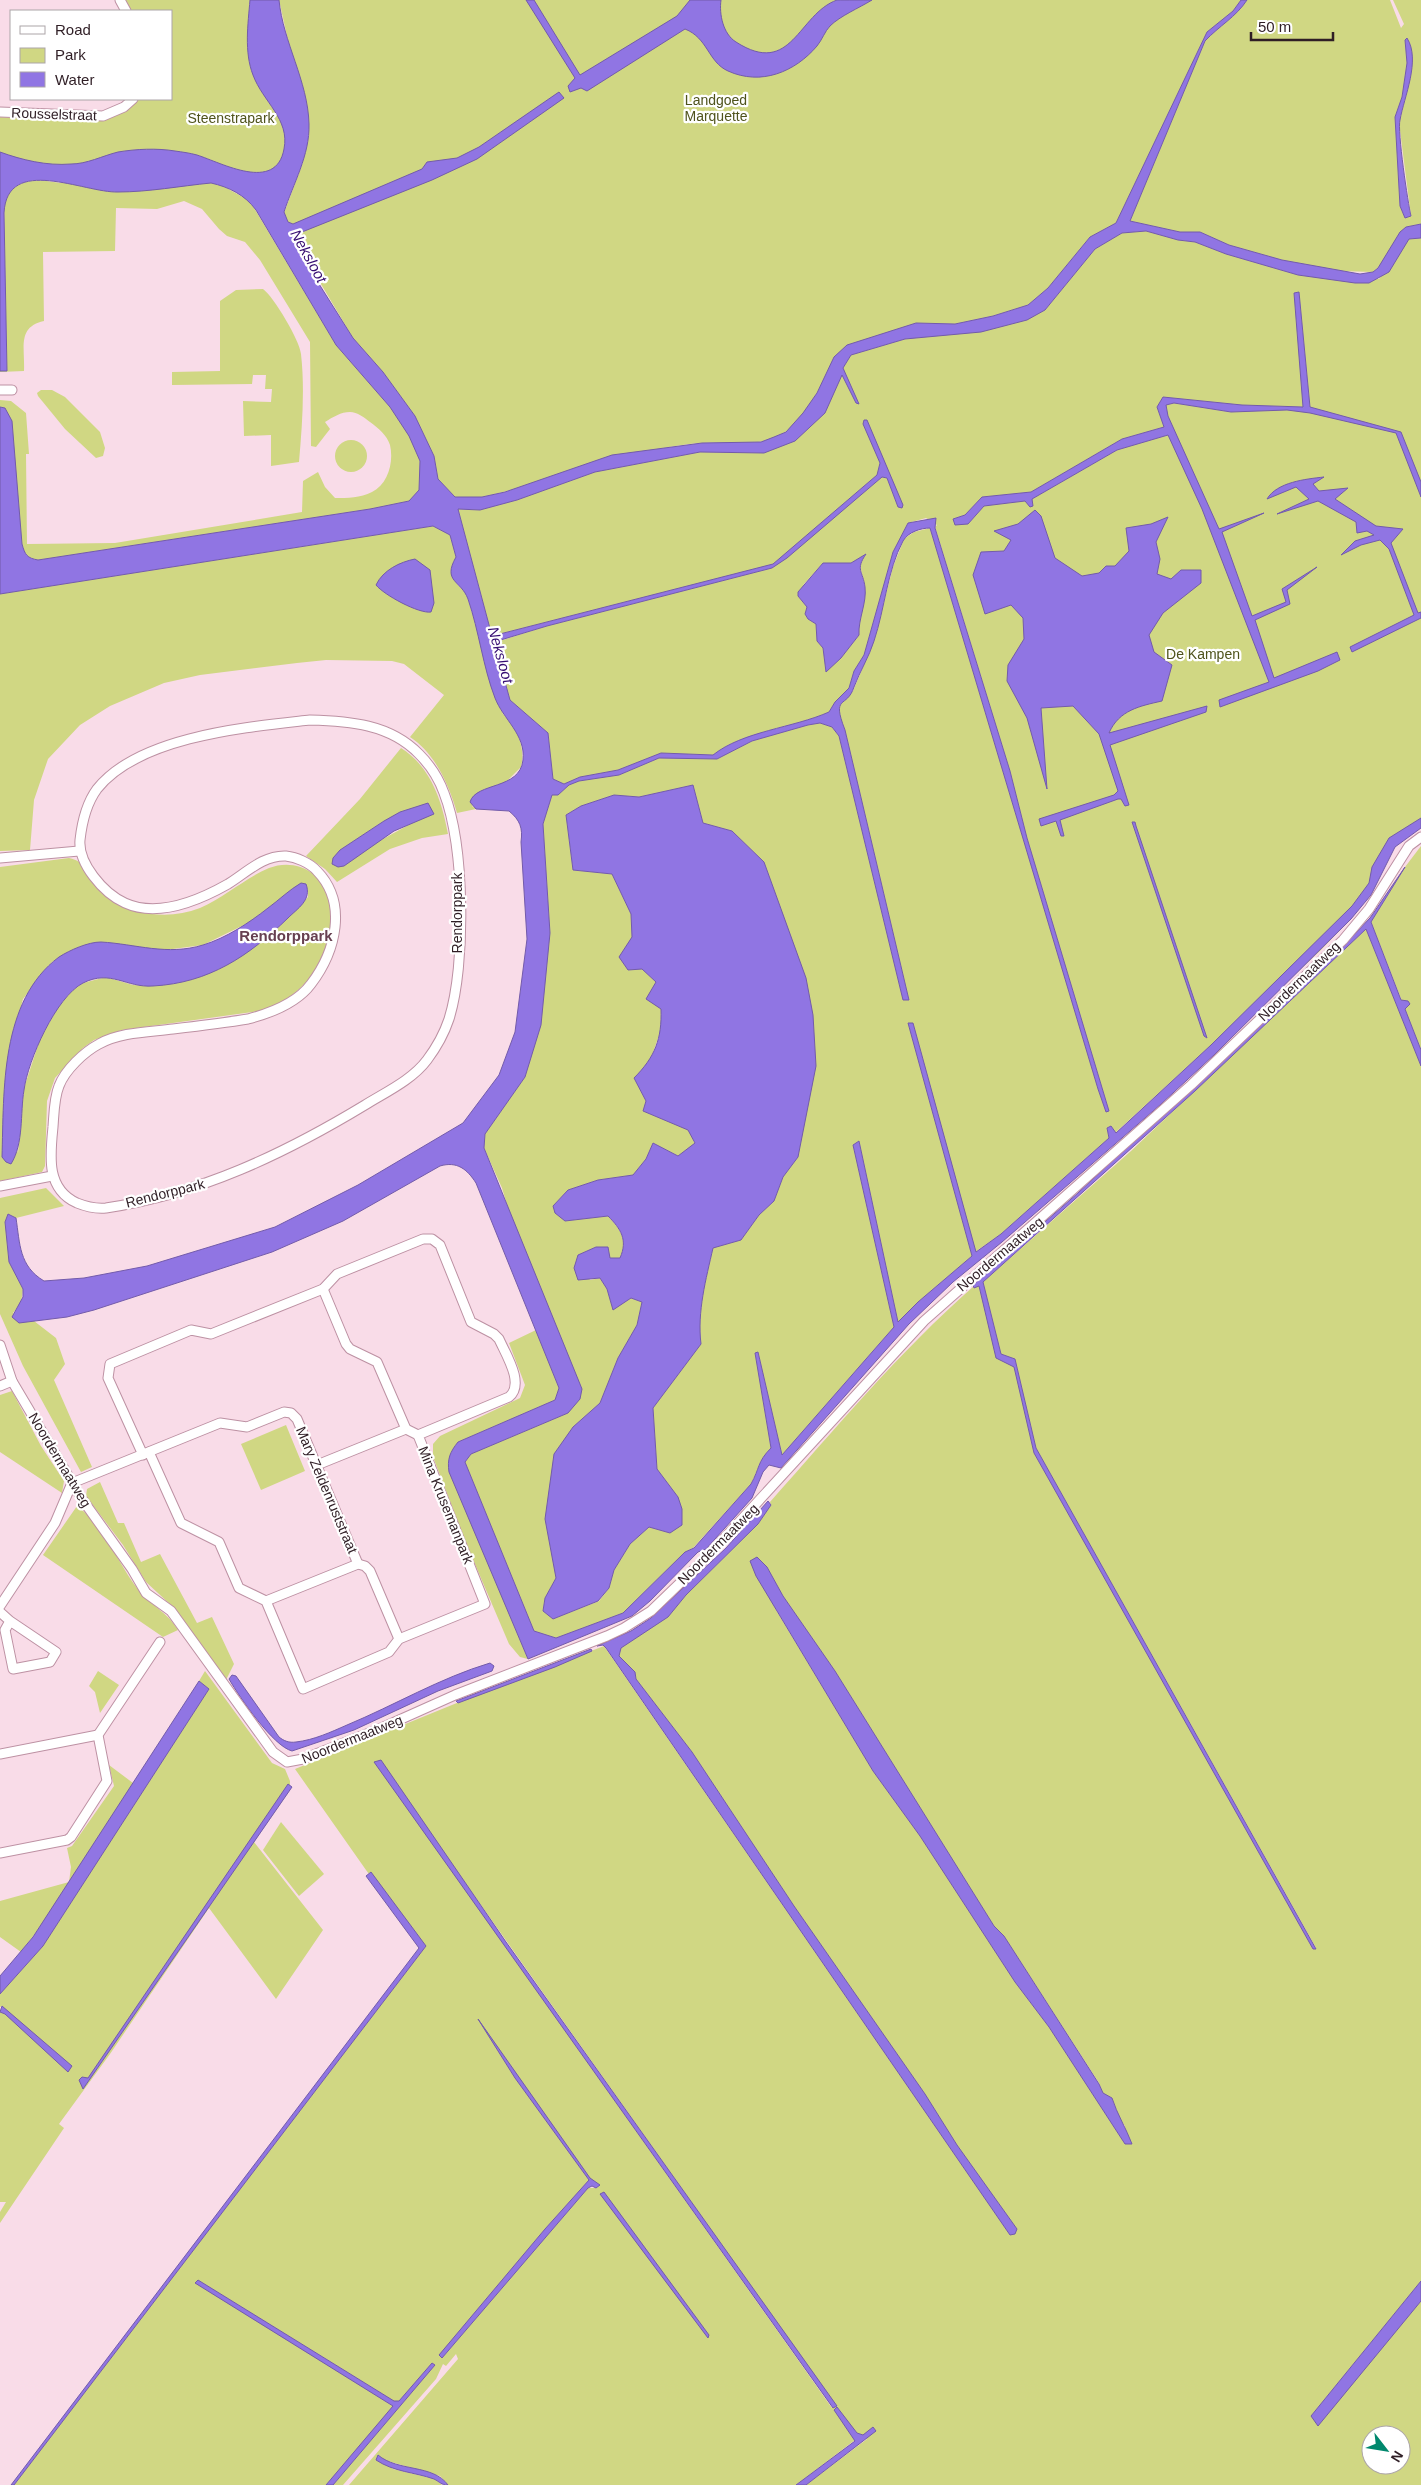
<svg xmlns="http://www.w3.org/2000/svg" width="1421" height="2485" font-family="Helvetica,sans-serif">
	<rect width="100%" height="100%" fill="#f9dce8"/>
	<!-- green -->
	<g fill="#d0d783" fill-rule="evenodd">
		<path d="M124 0H265L298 119 271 195 228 180 0 174V117L101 121 124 112 138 99H171V11H130Z"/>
		<path d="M279 0H1241L1233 11 1207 32 1116 223 1090 237 1048 288 1028 305 993 316 955 324 916 323 834 357C823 381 808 417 785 432 760 449 730 441 703 443 673 444 643 453 614 462 570 474 526 487 482 497H455L438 479 434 456 415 416 383 372 353 338 299 247 284 213 302 165 309 135Z"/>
		<path d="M1247 0H1390L1401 28 1404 24 1393 0H1421V224L1406 227 1382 264 1373 272 1339 271 1282 260 1229 245 1200 232H1180L1130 221 1205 41C1219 26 1236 17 1247 0ZM1405 41 1412 70 1399 123 1411 216 1405 218 1400 206 1395 117 1402 97 1407 63Z"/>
		<path d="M39 180 61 183H211L223 186 250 201 336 345 390 407 410 436 420 461 419 490 409 501 370 509 38 560C27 558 25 555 22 544L5 408 0 407V400L11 401 26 413 29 454H26L27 544 115 543 302 512 303 481 318 472 325 487 335 498C348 498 360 498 372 492 388 484 394 462 390 445 387 435 378 428 370 422 365 418 357 412 350 412 341 412 333 417 325 422L330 429 316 447 311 446 310 342 260 260 245 242 227 236 219 229 202 209 184 201 157 209 116 208 115 251 43 252 44 321C17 327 25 347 24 371L0 372V371H7L4 205C8 187 22 181 39 180Z"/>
		<path d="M1146 231 1178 240 1195 242 1226 254 1298 275 1379 279 1409 239 1421 238V826L1390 850 1346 924 1321 950 1285 984 1211 1045 1115 1133 1111 1126 1107 1128 1109 1138 1001 1234 975 1252 913 1023H908L972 1256 918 1302 898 1322 859 1141 853 1145 894 1327 782 1455 758 1352 755 1353 771 1448C758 1461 759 1469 751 1484L693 1548 685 1552 623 1613 556 1638 534 1631 465 1462 471 1454 568 1413 502 1188 484 1148 485 1134 525 1077 550 933 543 824 552 795H558L569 785 579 781 619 775 659 758 717 759 752 741 808 725 820 723 832 727 839 736 903 1000H909L845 730 838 712 841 702 853 691 874 641 893 567 904 539 914 532 930 528 1098 1089 1106 1112 1109 1111 1027 838 1010 771 935 527 937 525 926 518 908 523 893 552 864 655 854 671 849 688 835 702 829 712C793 728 742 731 713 755L661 753 618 770 580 777 564 784 553 779 548 733 510 700 493 643 547 626 772 568 882 477 887 478 898 507 902 508 863 424 880 463 877 475 774 564 492 636 458 509 480 510 517 500 595 472 700 452 764 453 837 382 842 374 849 389 843 368 851 355 905 339 1045 310 1095 249 1122 233ZM1299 292 1310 407 1231 412 1174 403 1166 405 1167 435 1117 450 1032 499 984 506 968 524 953 519 965 515 982 497 1031 492 1122 439 1164 427 1157 407 1163 397 1242 405 1304 407 1294 293ZM865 555C856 568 864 574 865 588 866 604 858 619 859 635L841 658 826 671 823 648 817 641 816 624 808 619 805 614 807 607 798 596 804 584 823 563H851ZM693 785 703 823 732 831 764 862 781 910 798 1157 783 1177 774 1201 759 1215 741 1240 713 1248C706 1279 697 1312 701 1344L653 1408 657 1469 678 1497 670 1533 649 1527 630 1544 614 1570 609 1588 599 1601 553 1619 543 1611 545 1598 556 1578 573 1427 600 1403 618 1358 637 1325 642 1302 631 1298 613 1309 607 1289 600 1278 590 1280 578 1255 596 1247 610 1258 620 1259C628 1240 621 1230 608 1216L565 1221 553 1206 568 1190 598 1180 633 1175 646 1159 653 1143 678 1156 695 1144 689 1130 643 1111 646 1101 634 1078 650 1061 662 1027 661 1009 656 982 642 969 632 937 631 914 612 874 573 870 566 815 581 806 614 795 639 797Z"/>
		<path d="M263 289C274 297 300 341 301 354 305 389 302 428 299 462L271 466V435L244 436 243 401 271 402 272 389H265L266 375H253L252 384 172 385V372L220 371V301L236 290Z"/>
		<path d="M41 390H52L65 397 100 432 105 448 103 456 96 458 65 429 38 396 37 393Z"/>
		<circle cx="351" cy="456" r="16"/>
		<path d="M433 526 450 535 456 557C447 574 453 581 466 593L503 714C517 726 526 749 521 767L505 783 483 790 472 806 476 809 457 813C449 785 435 753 410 737L444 695 404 664 392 661 326 660 297 663 200 675 164 683 110 706 80 725 48 759 34 800 30 850 0 851V594Z"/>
		<path d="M401 748C431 767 442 801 448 834L422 838 390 849 337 882 325 869 306 856 360 799ZM384 821 412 823 374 844 340 850Z"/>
		<path d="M1421 846V1050L1371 922 1405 867Z"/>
		<path d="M69 858C86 861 89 876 98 889 110 904 134 912 152 914 169 916 184 914 200 908 225 897 245 878 269 868 294 858 322 871 328 898 334 922 331 944 318 966 303 990 286 1002 260 1011L122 1030 94 1040 83 1048 55 1078 47 1101 45 1166 42 1172 0 1181V867ZM308 890V897L267 939 178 983 152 986 133 985 106 977 83 983 73 990 60 1004 40 1039 24 1088 18 1153 4 1091 8 1058 23 999 52 962 78 948 165 950 203 945 250 922 268 908Z"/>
		<path d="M1366 929 1421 1066V2281L1311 2416 1372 2359 1421 2301V2485H806L867 2439 863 2435 857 2433 834 2410 855 2440 796 2485H448L440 2476 384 2460 393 2469 435 2479 442 2485H349L458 2359 456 2354 446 2366 443 2364 436 2379 343 2485H333L435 2365 432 2363 399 2401H394L198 2280 393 2406V2408L326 2485H14L426 1946 370 1873 369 1874 366 1870 295 1769 474 1696 604 1646 1010 2235 1017 2229 957 2145 925 2094 794 1906 692 1752 636 1679 635 1672 619 1656 620 1648 667 1617 686 1595 758 1524 771 1505 770 1502C836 1428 899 1352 974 1286L979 1285 996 1357 1014 1366 1034 1453 1313 1949 1316 1948 1036 1448 1015 1359 1001 1354 983 1282 1131 1151ZM767 1567 783 1596 835 1671 994 1926 1004 1936 1099 2083 1103 2094 1112 2098 1118 2117 1125 2126V2144L1049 2027 1015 1982 920 1836 873 1771 776 1610ZM375 1762 432 1836 836 2406 832 2408ZM489 2036 590 2179 599 2185 596 2188H588L442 2358 457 2334 545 2229 589 2180 515 2078ZM1371 2435H1401V2465H1371Z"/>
		<path d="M46 1188 64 1206 16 1218 8 1214 5 1222 9 1262 23 1289 21 1303 13 1313 19 1323 34 1321 56 1338 65 1364 54 1380 92 1467 81 1472 23 1366 0 1314V1198Z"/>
		<path d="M536 1330 559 1388 555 1400 458 1442 448 1463 450 1472 528 1659 520 1657 509 1644 466 1543 433 1457V1444L440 1436 520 1398 525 1385 509 1343Z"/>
		<path d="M12 1391 41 1446 64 1481 62 1493 0 1452V1395Z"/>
		<path d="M286 1425 305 1471 261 1490 241 1444Z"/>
		<path d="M100 1482 118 1523H124L141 1562 160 1554 197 1623 212 1617 234 1664 226 1680 172 1606 146 1582 123 1545 86 1496 87 1489Z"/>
		<path d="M77 1506C106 1527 118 1565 140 1592 153 1607 167 1612 178 1630L163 1637 43 1555Z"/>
		<path d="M98 1671 119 1685 100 1713 95 1692 89 1686Z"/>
		<path d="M205 1671 272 1763 285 1769 290 1781V1790L254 1842 323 1930 276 1999 209 1908 110 2054 59 2124 64 2128 0 2223V2212L6 2202H0V2012L5 2014 2 2006 0 2007V1994L43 1946 209 1689 199 1681Z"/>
		<path d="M109 1765 133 1783C97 1840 62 1900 21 1952L0 1937V1901L69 1882 71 1867 67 1848 72 1846 114 1786Z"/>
		<path d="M281 1822 324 1874 299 1896 263 1850Z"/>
	</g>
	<!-- water -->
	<g fill="#9075e3" stroke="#735baa">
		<path d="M250 0H279C283 42 308 81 309 124 310 155 293 184 284 212L288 222 293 224 422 169 427 162 457 158 479 147 556 94 559 92 564 98 477 159 432 180 302 232 297 238 299 247 314 276 353 338 383 372 415 416 434 456 438 479 455 497H482L505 492 612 455 702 443 761 442 774 437 786 432 803 413 817 393 834 357 847 345 916 323 955 324 993 316 1028 305 1048 288 1090 237 1116 223 1207 32 1233 11 1241 0H1247C1236 17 1219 26 1205 41L1130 221 1180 232H1200L1229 245 1282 260 1360 274 1373 272 1378 268 1400 232 1406 227 1421 224V238L1409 239 1389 272 1369 283H1355L1298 275 1226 254 1195 242 1178 240 1146 231 1122 233 1095 249 1045 310 1027 320 981 332 905 339 851 355 843 368 859 404 856 403 842 375 825 413 795 441 764 453 700 452 595 472 517 500 480 510 458 509 492 636 773 564 877 475 880 463 863 424 864 420H867L903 505 902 508 898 507 887 478 882 477 787 558 772 568 547 626 494 642 510 700 548 733 553 779 564 784 580 777 618 770 661 753 713 755C743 731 793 728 829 712L835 702 849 688 854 671 864 655 893 552 908 523 936 518 935 528 1010 771 1027 838 1109 1111 1106 1112 1098 1089 930 528C921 528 908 532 903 541 887 571 885 608 874 641 869 657 860 671 854 687 847 709 831 694 845 730L909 1000H903L839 736 832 727 820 723 808 725 752 741 717 759 659 758 619 775 579 781 569 785 558 795H552L543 824 550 933 541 1025 525 1077 485 1134 484 1148 582 1389 580 1399 568 1413 471 1454 465 1462 534 1631 556 1638 623 1613 685 1552 694 1548 751 1484C760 1468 757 1462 771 1448L755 1353 758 1352 782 1455 894 1327 853 1145 859 1141 898 1322 918 1302 972 1256 908 1023H913L976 1252 1001 1234 1109 1138 1107 1128 1111 1126 1116 1133 1211 1045 1352 906 1369 883 1372 867 1389 838 1421 818V828L1395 847 1371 895 1351 919 1214 1055 1160 1105 1002 1242 953 1282 909 1324 781 1468 769 1465 763 1472 752 1498 706 1549 698 1552 650 1601 632 1616 528 1659 449 1472C447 1459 450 1452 458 1442L555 1400 559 1388 476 1183C467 1169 457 1161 440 1166L343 1221 272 1252 94 1310 67 1317 19 1323 12 1317 23 1297V1289L9 1262 5 1222 8 1214 16 1218C20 1244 19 1266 44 1281L84 1278 147 1266 275 1227 358 1185 463 1123 499 1075 515 1032 527 939 521 842C523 828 520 820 509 811L476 809 470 802C476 782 520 790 523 760 526 735 503 719 495 698 483 667 479 631 468 599 461 580 442 582 456 557L450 535 433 526 0 594V407L5 408 12 421 22 544C25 555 27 558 38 560L370 509 409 501 419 490 420 461 409 436 390 407 336 345 256 210C245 195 229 187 211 183 180 186 149 192 118 192 84 193 7 154 4 213L7 371H0V152C22 160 47 166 71 164 87 164 102 156 118 152 136 149 157 148 175 151 182 152 190 153 197 155 222 163 276 193 284 149 290 119 263 102 253 75 244 52 248 24 250 0Z"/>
		<path d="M526 0H534L580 75 677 16 690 0H721C719 14 723 34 736 42 792 78 798 14 837 0 846 0 862 0 872 0 859 8 840 16 830 26 825 31 822 40 817 46 795 72 761 86 728 71 708 62 708 38 685 29L587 91 581 88 570 92 568 86 575 78Z"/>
		<path d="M1407 38C1421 60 1404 97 1400 120 1397 130 1408 204 1411 216L1405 218 1400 206 1395 117 1402 97 1407 63 1405 40Z"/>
		<path d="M1299 292 1310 407 1401 432 1421 482V497L1396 433 1310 413 1287 410 1231 412 1174 403 1166 405 1168 416 1219 529 1264 513 1222 532 1252 616 1286 602 1282 589 1317 567 1287 590 1290 604 1255 620 1274 678 1337 652 1340 660 1318 671 1220 707 1219 700 1269 682 1202 509 1168 435 1117 450 1032 499 1033 506 1030 507 1025 501 984 506 968 524 955 525 953 519 965 515 982 497 1031 492 1122 439 1164 427 1157 407 1163 397 1242 405 1303 407 1294 293Z"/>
		<path d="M1324 477 1313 484 1319 491 1348 488 1335 499 1376 526 1403 529 1391 543 1418 613 1421 612V618L1352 652 1350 647 1414 615 1389 549 1380 540 1361 545 1341 555 1355 541 1374 535 1367 531 1357 533 1356 522 1318 501 1277 514 1309 499 1296 487 1267 499C1277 482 1306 479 1324 477Z"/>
		<path d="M1035 510 1041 516 1055 558 1082 576 1099 573 1106 566H1115L1129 551 1126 528 1151 524 1168 517 1156 542 1160 559 1157 574 1171 579 1181 570H1201V583L1163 613 1149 635 1154 652 1172 665 1162 701C1140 706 1119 710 1109 733L1207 706 1206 712 1110 745 1129 805 1125 806 1121 799H1118L1060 820 1064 836H1061L1056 821 1041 826 1039 819 1114 795 1118 791 1099 734 1073 706 1041 708 1047 789 1027 718 1007 681 1008 665 1024 639 1023 618 1011 605 985 614 973 575 981 552 1004 551 1011 540 994 531 1018 524Z"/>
		<path d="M866 554C855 570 863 571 865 587 867 603 858 619 859 635L841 658 826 672 823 648 817 641 816 624 808 619 805 614 807 607 798 596V592L823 563H851Z"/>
		<path d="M415 559 430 570 434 603 431 612C419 614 384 595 376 585 383 570 400 562 415 559Z"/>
		<path d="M693 785 703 823 732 831 764 862 806 978 813 1015 816 1066 798 1157 783 1177 774 1201 759 1215 741 1240 713 1248C706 1279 697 1312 701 1344L653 1408 657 1469 678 1497 682 1509V1525L670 1533 649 1527 630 1544 614 1570 609 1588 598 1601 553 1619 543 1611 545 1598 556 1578 545 1519 554 1454 573 1427 600 1403 618 1358 637 1325 642 1302 631 1298 613 1310 607 1289 600 1278 578 1280 574 1268 578 1255 596 1247H608L610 1258H620C628 1240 621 1229 608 1216L565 1221 555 1213 553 1206 568 1190 598 1180 633 1175 646 1159 653 1143 678 1156 695 1143 688 1130 643 1111 646 1101 634 1078C655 1057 662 1039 661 1009L646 999 656 982 642 969 628 970 619 957 632 937 631 914 612 874 573 870 566 815 581 806 614 795 639 797Z"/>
		<path d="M428 803 434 814 394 831 344 866 338 867 332 864 333 858 340 850 384 821 400 812Z"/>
		<path d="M1132 822H1135L1136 826 1207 1038 1204 1036Z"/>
		<path d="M1405 867 1371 922 1401 1000 1408 1001 1410 1004 1405 1009 1421 1050V1066L1366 929 1195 1091 983 1282 1001 1354 1015 1359 1036 1448 1316 1949H1313L1034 1453 1014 1367 996 1358 979 1286 974 1288 973 1285 1079 1192 1352 937 1370 918Z"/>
		<path d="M301 883 306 884C312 900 298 908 288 918 249 956 209 983 153 986 126 988 111 969 83 983 56 997 28 1060 24 1090 20 1114 24 1143 11 1164L6 1162 2 1157C4 1090 0 1001 59 957 70 950 88 942 101 942 136 944 167 956 203 945 226 938 249 923 268 908 279 900 289 890 301 883Z"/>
		<path d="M768 1501 771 1505 758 1524 686 1595 668 1617 621 1648 619 1656 635 1672 636 1679 692 1752 794 1906 925 2094 957 2145 1017 2229 1015 2234 1010 2235 606 1648 603 1645 597 1646 631 1631 651 1618 726 1548Z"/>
		<path d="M757 1557 767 1567 783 1596 835 1671 994 1926 1004 1936 1099 2084 1103 2093 1112 2098C1117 2114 1126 2128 1132 2144H1125L1049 2027 1015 1982 920 1836 873 1771 756 1576 750 1561Z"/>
		<path d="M591 1649 592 1651 555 1667 458 1703 456 1701Z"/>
		<path d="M490 1663 494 1666 492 1671 438 1691 354 1730 292 1751C273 1746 240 1698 229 1679L232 1675 236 1676 279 1737C284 1741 289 1743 296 1742 314 1740 331 1732 347 1725 395 1705 440 1678 490 1663Z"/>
		<path d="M199 1681 209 1689 43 1946 0 1994V1976L33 1937Z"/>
		<path d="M381 1760 506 1942 837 2406 833 2408 374 1762Z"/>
		<path d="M288 1784 292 1787 83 2089 79 2080 82 2077 88 2078Z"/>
		<path d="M371 1872 426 1946 14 2485H11L419 1948 366 1876Z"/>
		<path d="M2 2006 72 2066 68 2072 5 2014 0 2012Z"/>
		<path d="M478 2019 590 2178 600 2185 596 2188 592 2186 588 2188 442 2358 439 2355 545 2229 589 2180 515 2078Z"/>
		<path d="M604 2192 709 2335 708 2338 600 2194Z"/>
		<path d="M198 2280 394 2401H399L432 2363 435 2365 333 2485H326L393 2406 195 2283Z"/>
		<path d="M1421 2281V2301L1318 2426 1311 2416Z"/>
		<path d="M837 2407 857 2433 863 2435 873 2427 876 2431 806 2485H796L855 2441 834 2410Z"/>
		<path d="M378 2455C398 2472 433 2464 448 2485 441 2485 440 2482 434 2479 414 2472 394 2472 376 2460Z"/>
	</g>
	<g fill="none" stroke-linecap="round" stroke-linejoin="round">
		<!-- minor casing -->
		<g stroke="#bd91a3" stroke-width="11">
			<g id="minor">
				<path d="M120 0 126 11"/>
				<path d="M0 112 103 116 124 107 133 99"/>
				<path d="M0 390H12"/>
				<path d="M310 720C349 721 390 724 419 754 429 764 439 779 444 793 465 846 466 965 449 1019 444 1034 436 1048 427 1060 412 1080 386 1092 365 1105 284 1154 200 1194 106 1208 95 1209 87 1207 77 1203 46 1189 50 1156 53 1127 54 1114 54 1098 59 1086 65 1070 84 1052 99 1044 120 1032 149 1032 173 1029 198 1026 223 1023 248 1019 271 1013 297 1003 311 984 336 951 348 903 317 871 310 863 296 857 286 856 263 855 246 873 228 884 198 901 158 918 125 903 103 893 78 863 80 840 82 822 86 804 97 789 139 736 248 727 310 720Z"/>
				<path d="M0 858 79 851"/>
				<path d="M0 1186 52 1176"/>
				<path d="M323 1289 346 1344 350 1349 377 1362 406 1429 418 1435"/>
				<path d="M0 1345 12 1381 82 1499 132 1569 146 1593 171 1611 273 1752 287 1762 303 1759 379 1729 455 1695 607 1636 624 1628 651 1611 707 1557 924 1321 1191 1085 1343 940 1369 909 1409 846 1421 837"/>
				<path d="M0 1386 12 1381"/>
				<path d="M143 1455 108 1378 110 1364 191 1330 211 1334 323 1289 337 1274 423 1239H432L440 1245 471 1322 494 1334 499 1339C506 1355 525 1384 509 1397L418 1435 485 1604 399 1639 389 1652 303 1689 266 1601 239 1588 219 1542 181 1523 149 1452"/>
				<path d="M317 1465 406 1429"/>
				<path d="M72 1483 220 1423 247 1427 284 1412 291 1413 297 1419 358 1564"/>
				<path d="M266 1601 358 1564 365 1566 370 1571 399 1639"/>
				<path d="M0 1606 55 1523 72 1483"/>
				<path d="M0 1612 10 1621 56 1652 50 1662 13 1669 5 1630 10 1621"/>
				<path d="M0 1754 98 1735"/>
				<path d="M0 1853 67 1840 71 1837 107 1781 98 1735 160 1642"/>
			</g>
		</g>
		<!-- minor -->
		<use href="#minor" stroke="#fff" stroke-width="9"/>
	</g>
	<g text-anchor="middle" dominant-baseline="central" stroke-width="4.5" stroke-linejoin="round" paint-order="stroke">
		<!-- park labels -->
		<g font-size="14" fill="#4f531c" stroke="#fff">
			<text x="716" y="100">Landgoed<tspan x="716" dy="16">Marquette</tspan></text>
			<text x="231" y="118">Steenstrapark</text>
			<text x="1203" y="654">De Kampen</text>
		</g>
		<!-- street labels -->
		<g font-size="14" fill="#2f1e25" stroke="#fff">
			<text transform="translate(54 114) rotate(2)">Rousselstraat</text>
			<text transform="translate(457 913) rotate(-90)">Rendorppark</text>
			<text transform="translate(1299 981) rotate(-44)">Noordermaatweg</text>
			<text transform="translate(165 1193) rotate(-14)">Rendorppark</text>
			<text transform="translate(1000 1254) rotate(-40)">Noordermaatweg</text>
			<text transform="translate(60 1460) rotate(59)">Noordermaatweg</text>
			<text transform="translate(327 1490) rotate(67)">Mary Zeldenruststraat</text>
			<text transform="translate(446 1505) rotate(68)">Mina Krusemanpark</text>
			<text transform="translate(718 1544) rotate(-45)">Noordermaatweg</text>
			<text transform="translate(352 1739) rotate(-22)">Noordermaatweg</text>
		</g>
		<!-- water labels -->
		<g font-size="15" font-style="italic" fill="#360d72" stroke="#fff">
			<text transform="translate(309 256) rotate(61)">Neksloot</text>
			<text transform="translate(501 655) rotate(74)">Neksloot</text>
		</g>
		<!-- neighbourhood labels -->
		<g font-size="15" font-weight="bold" fill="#674051" stroke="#fff">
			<text x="286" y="935">Rendorppark</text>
		</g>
	</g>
	<!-- legend -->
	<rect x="10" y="10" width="162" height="90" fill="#ffffff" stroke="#aca5a8"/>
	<rect x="20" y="26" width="25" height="8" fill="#ffffff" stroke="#aca5a8"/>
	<text x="55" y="35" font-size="15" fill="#2f1e25">Road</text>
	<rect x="20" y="48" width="25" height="15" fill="#d0d783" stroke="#aca5a8"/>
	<text x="55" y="60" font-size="15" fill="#2f1e25">Park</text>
	<rect x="20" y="72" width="25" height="15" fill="#9075e3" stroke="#aca5a8"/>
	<text x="55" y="85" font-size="15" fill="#2f1e25">Water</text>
	<!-- north arrow -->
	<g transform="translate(1386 2450) rotate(121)"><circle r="24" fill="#ffffff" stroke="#aca5a8"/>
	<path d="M0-4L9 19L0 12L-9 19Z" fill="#00886d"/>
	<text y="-8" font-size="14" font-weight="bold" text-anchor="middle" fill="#2f1e25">N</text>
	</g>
	<!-- scale -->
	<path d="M1251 32v8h82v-8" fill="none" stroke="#2f1e25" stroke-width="2.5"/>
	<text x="1258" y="32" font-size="15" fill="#2f1e25" stroke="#ffffff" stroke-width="4" paint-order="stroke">50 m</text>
</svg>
